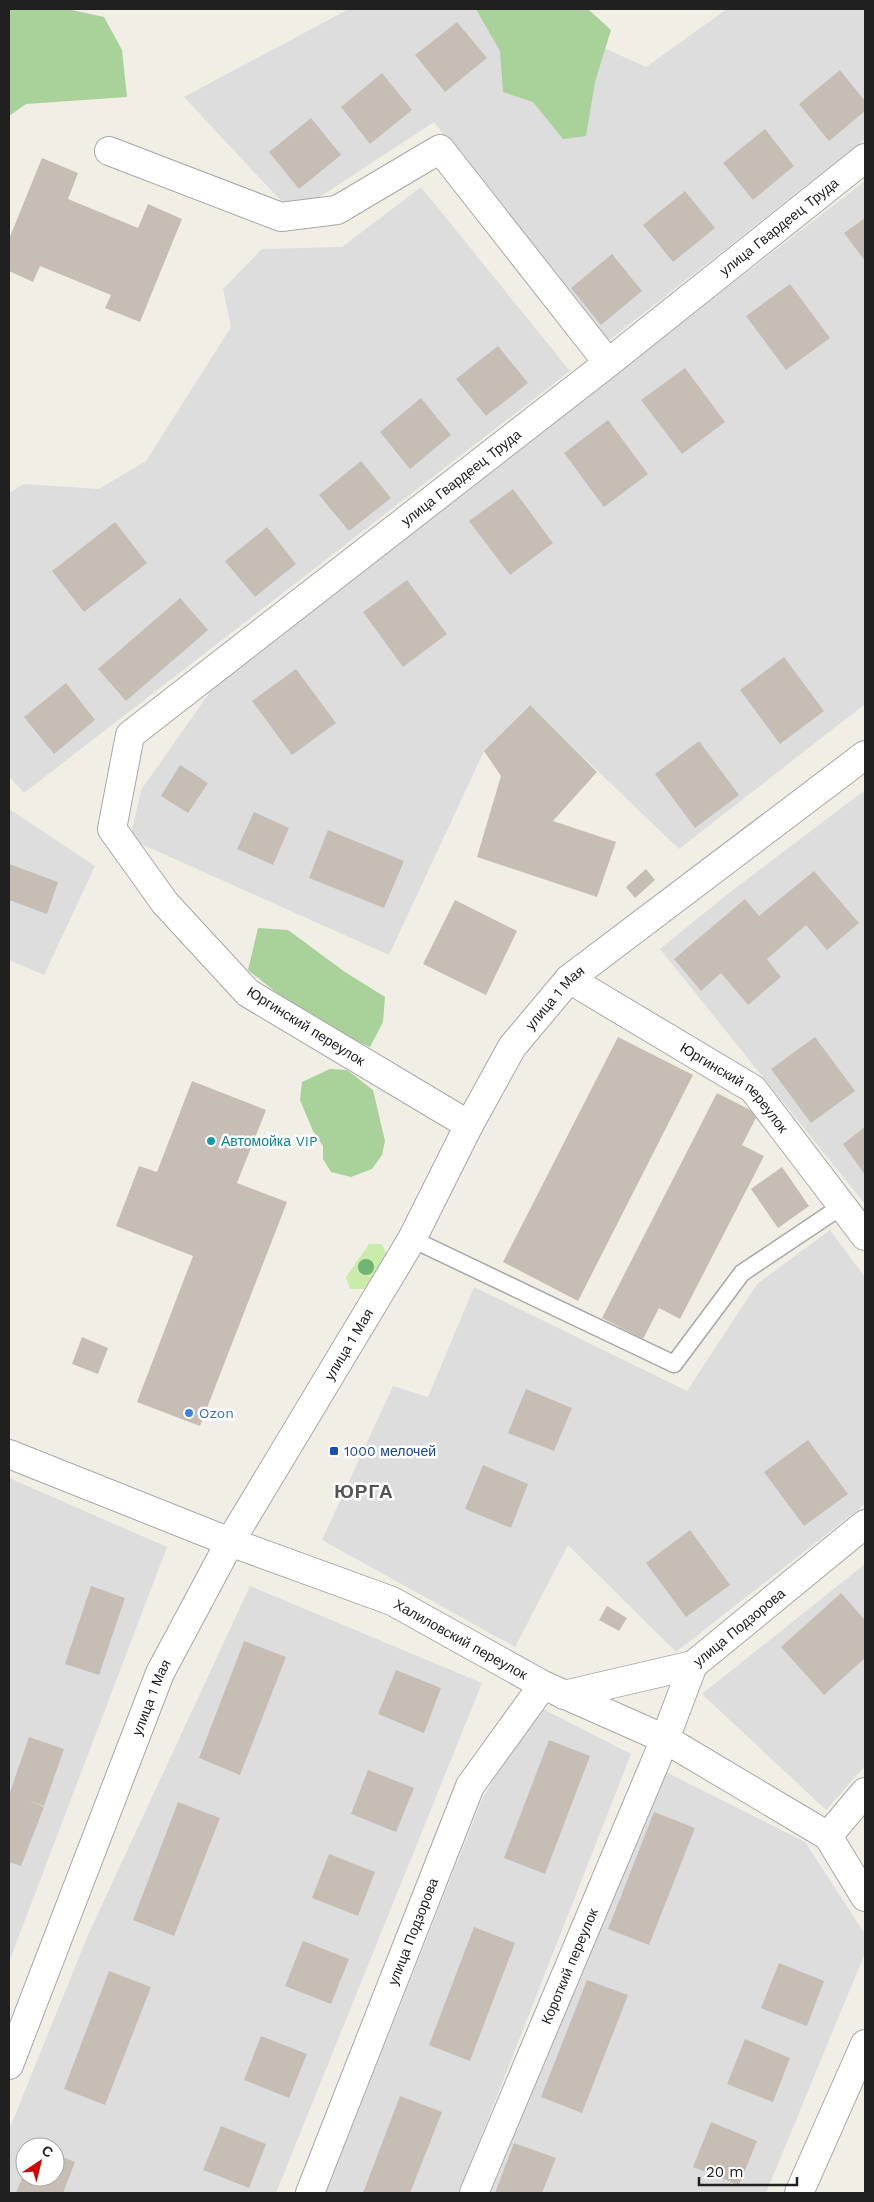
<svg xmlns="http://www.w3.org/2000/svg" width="874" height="2202" font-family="'Work Sans',sans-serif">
	<rect width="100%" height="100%" fill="#f1eee6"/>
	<!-- residential -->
	<g fill="#dedddd" fill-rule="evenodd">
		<path d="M349 9H518L646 67 727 9H865V139L602 346 434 122 309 204 281 201 184 97Z"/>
		<path d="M865 181V704L679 849 529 705 484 751 389 955 130 839 141 790 217 682Z"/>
		<path d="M421 187 570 371 24 793 9 776V493L24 484 99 489 146 461 231 327 223 289 262 249 342 247Z"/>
		<path d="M865 790V1204L660 949 729 893Z"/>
		<path d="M9 809 95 866 44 975 9 960Z"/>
		<path d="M830 1230 865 1277V1504L676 1652 568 1545 515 1647 322 1540 393 1386 428 1397 474 1287 687 1391 757 1284Z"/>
		<path d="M9 1478 167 1547 9 1962Z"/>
		<path d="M865 1564V1766L826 1810 702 1694Z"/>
		<path d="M250 1586 482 1683 276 2193H9V2130L88 1935ZM25 2147H55V2177H25Z"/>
		<path d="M539 1707 631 1754 459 2193H326L483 1797Z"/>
		<path d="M658 1768 805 1842 865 1934V1953L766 2193H487Z"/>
	</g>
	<!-- grass -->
	<path fill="#c9ecab" d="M369 1244H382L387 1256 364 1289H350L346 1277Z"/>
	<!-- forest -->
	<g fill="#a8d29a">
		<path d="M9 9H67L104 17 122 50 127 97 26 104 9 116Z"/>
		<path d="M476 9H588L611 30 595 82 586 136 563 139 533 102 503 92 500 51Z"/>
		<path d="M258 928 288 930 345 972 385 997 383 1022 370 1047 314 1022 248 970Z"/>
		<path d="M330 1069 347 1070 373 1090 385 1141 382 1155 372 1169 351 1177 331 1172 323 1159V1146L313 1131 300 1100 302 1082Z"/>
	</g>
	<!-- building -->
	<g fill="#c6beb5">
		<path d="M457 22 487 58 445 92 415 55Z"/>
		<path d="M840 70 865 101V111L829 141 799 104Z"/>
		<path d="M382 73 412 110 370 144 341 107Z"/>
		<path d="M311 118 341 155 299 189 269 152Z"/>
		<path d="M765 129 794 166 753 200 723 163Z"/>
		<path d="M42 158 78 173 68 199 138 228 148 204 182 219 140 322 105 308 111 295 40 266 33 282 9 271V239Z"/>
		<path d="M685 191 715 228 673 262 643 225Z"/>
		<path d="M865 218V261L844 233Z"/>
		<path d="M612 254 642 291 601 325 571 288Z"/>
		<path d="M790 284 830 338 786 370 746 316Z"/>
		<path d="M498 346 528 383 486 416 456 379Z"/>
		<path d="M685 368 725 422 682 454 641 400Z"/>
		<path d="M421 398 451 435 410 469 380 432Z"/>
		<path d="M608 420 648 474 604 507 564 453Z"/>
		<path d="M361 461 391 498 349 531 319 495Z"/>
		<path d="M513 489 553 543 510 575 469 521Z"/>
		<path d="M115 522 147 563 84 612 52 571Z"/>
		<path d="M267 527 296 564 255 597 225 561Z"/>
		<path d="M407 580 447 634 403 667 363 612Z"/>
		<path d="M180 598 208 630 126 701 98 669Z"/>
		<path d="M784 657 824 711 780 744 740 690Z"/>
		<path d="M296 669 336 723 292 755 252 701Z"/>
		<path d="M66 683 95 720 54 754 24 717Z"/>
		<path d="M530 705 597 772 553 821 616 842 597 897 477 857 501 776 484 751Z"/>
		<path d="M699 741 739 795 695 828 655 774Z"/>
		<path d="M180 765 208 783 188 813 161 796Z"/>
		<path d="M254 812 289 828 273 865 237 849Z"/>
		<path d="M328 830 404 861 384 908 309 878Z"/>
		<path d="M9 864 58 882 47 914 9 900Z"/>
		<path d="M646 869 655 880 635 898 626 887Z"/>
		<path d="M814 871 859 923 827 950 806 925 767 959 781 977 748 1005 721 973 701 991 674 959 745 899 759 916Z"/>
		<path d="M455 900 517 931 486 995 423 964Z"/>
		<path d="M618 1037 693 1075 578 1301 503 1262Z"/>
		<path d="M815 1037 855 1091 811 1123 771 1069Z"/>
		<path d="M192 1081 266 1110 237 1183 287 1202 200 1426 137 1402 193 1256 116 1226 139 1166 157 1172Z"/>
		<path d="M717 1093 758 1114 742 1145 764 1156 680 1319 659 1308 643 1339 602 1318Z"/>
		<path d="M865 1127V1175L843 1144Z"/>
		<path d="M782 1167 809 1206 778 1228 751 1189Z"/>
		<path d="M82 1337 108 1348 98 1374 72 1364Z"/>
		<path d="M526 1389 572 1408 554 1451 508 1433Z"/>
		<path d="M808 1440 848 1494 804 1526 764 1472Z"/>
		<path d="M483 1465 528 1484 511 1528 465 1509Z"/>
		<path d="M690 1530 730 1585 686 1617 646 1563Z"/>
		<path d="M91 1586 125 1598 99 1675 65 1664Z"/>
		<path d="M841 1593 865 1620V1658L824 1695 781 1647Z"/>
		<path d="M607 1606 627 1618 619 1631 599 1620Z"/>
		<path d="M244 1641 286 1657 240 1775 199 1758Z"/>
		<path d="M396 1670 441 1688 424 1733 378 1714Z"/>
		<path d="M29 1737 64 1749 44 1806 27 1800 44 1807 21 1866 9 1862V1795Z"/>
		<path d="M549 1740 590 1756 545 1874 504 1858Z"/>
		<path d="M368 1770 414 1788 396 1832 351 1814Z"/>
		<path d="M178 1802 220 1818 174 1936 133 1920Z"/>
		<path d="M654 1812 695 1828 649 1945 608 1929Z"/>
		<path d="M329 1854 375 1872 358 1916 312 1898Z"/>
		<path d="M474 1927 515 1943 470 2061 429 2045Z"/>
		<path d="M303 1941 349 1959 331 2004 285 1986Z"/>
		<path d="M779 1963 824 1981 807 2026 761 2008Z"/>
		<path d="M109 1971 151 1987 105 2105 64 2089Z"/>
		<path d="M587 1980 628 1995 582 2113 541 2097Z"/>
		<path d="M261 2036 307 2054 289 2098 244 2080Z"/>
		<path d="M745 2039 790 2058 773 2102 727 2084Z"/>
		<path d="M400 2096 442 2112 410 2193H363Z"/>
		<path d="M711 2122 757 2141 739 2185 693 2167Z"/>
		<path d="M221 2126 266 2144 249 2188 203 2170Z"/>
		<path d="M514 2143 556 2158 542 2193H495Z"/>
		<path d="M55 2154 75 2162 63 2193H16L25 2170V2177H55Z"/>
	</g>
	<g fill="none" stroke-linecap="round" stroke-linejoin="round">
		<!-- service casing -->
		<g stroke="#a7a7a7" stroke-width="19">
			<path id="service" d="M412 1239 674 1364 742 1273 842 1206"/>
		</g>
		<!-- minor casing -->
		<g stroke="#a7a7a7" stroke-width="30">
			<g id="minor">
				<path d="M109 151 281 217 337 210 440 149 608 363"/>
				<path id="s1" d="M569 979 753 1089 865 1236"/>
				<path id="s2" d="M469 1125 248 993 165 903 112 829 130 735 608 363 865 158"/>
				<path id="s3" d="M9 1454 230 1542 392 1601 543 1685 665 1739 828 1836 865 1897"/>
				<path id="s4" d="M564 1695 693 1665 865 1524"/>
				<path d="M828 1836 865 1792"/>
				<path id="s5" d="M9 2065 160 1673 230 1542 412 1239 469 1125 512 1047 569 979 865 755"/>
				<path id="s6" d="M310 2193 470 1786 543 1685"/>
				<path id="s7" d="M474 2193 665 1739 693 1665"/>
				<path d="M799 2193 865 2044"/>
			</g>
		</g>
		<!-- service -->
		<use href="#service" stroke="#fff" stroke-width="16"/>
		<!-- minor -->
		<use href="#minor" stroke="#fff" stroke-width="28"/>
	</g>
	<!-- trees -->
	<circle fill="#71b474" cx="366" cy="1267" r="8"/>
	<!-- markers -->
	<circle fill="#0f9aa8" stroke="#fff" stroke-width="2" cx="211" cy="1141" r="5"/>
	<circle fill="#3f7fe0" stroke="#fff" stroke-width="2" cx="189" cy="1413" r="5"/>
	<rect fill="#1a4fb4" stroke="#fff" stroke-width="2" x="329" y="1446" width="10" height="10" rx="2.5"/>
	<g text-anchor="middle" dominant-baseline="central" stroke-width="5" stroke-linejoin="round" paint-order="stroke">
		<!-- street labels -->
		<g font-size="14" fill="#202020" stroke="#fff">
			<text stroke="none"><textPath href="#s2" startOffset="1391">улица Гвардеец Труда</textPath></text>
			<text stroke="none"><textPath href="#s2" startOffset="986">улица Гвардеец Труда</textPath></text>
			<text stroke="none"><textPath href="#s5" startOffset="1204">улица 1 Мая</textPath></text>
			<text transform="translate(306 1026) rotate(32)">Юргинский переулок</text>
			<text stroke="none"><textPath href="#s1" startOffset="199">Юргинский переулок</textPath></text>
			<text stroke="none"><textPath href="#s5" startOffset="799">улица 1 Мая</textPath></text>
			<text stroke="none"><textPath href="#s4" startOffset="192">улица Подзорова</textPath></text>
			<text stroke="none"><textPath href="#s3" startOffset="489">Халиловский переулок</textPath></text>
			<text stroke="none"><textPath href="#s5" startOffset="394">улица 1 Мая</textPath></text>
			<text stroke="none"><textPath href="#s6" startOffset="281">улица Подзорова</textPath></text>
			<text stroke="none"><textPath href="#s7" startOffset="246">Короткий переулок</textPath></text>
		</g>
		<!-- culture labels -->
		<g font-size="14" fill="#0d838f" stroke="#fff" text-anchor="start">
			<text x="221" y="1141">Автомойка VIP</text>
		</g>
		<!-- shop labels -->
		<g font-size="14" fill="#366cbe" stroke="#fff" text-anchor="start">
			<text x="199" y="1413">Ozon</text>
		</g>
		<!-- transit labels -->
		<g font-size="14" fill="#164399" stroke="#fff" text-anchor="start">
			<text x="344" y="1451">1000 мелочей</text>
		</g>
		<!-- district labels -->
		<g font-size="19" font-weight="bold" letter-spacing="1" fill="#535353" stroke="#fff">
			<text x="364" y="1491">ЮРГА</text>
		</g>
	</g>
	<!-- border -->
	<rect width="874" height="2202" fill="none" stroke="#202020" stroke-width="20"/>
	<!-- north arrow -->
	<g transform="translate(40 2162) rotate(35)"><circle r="24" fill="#ffffff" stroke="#a6a6a6"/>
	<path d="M0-4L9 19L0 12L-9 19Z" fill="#d00600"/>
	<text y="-8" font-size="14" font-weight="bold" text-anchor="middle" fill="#202020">С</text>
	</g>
	<!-- scale -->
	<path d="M699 2177v8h98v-8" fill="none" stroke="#202020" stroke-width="2.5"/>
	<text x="706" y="2177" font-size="15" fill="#202020" stroke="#ffffff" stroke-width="4" paint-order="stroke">20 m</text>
</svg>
